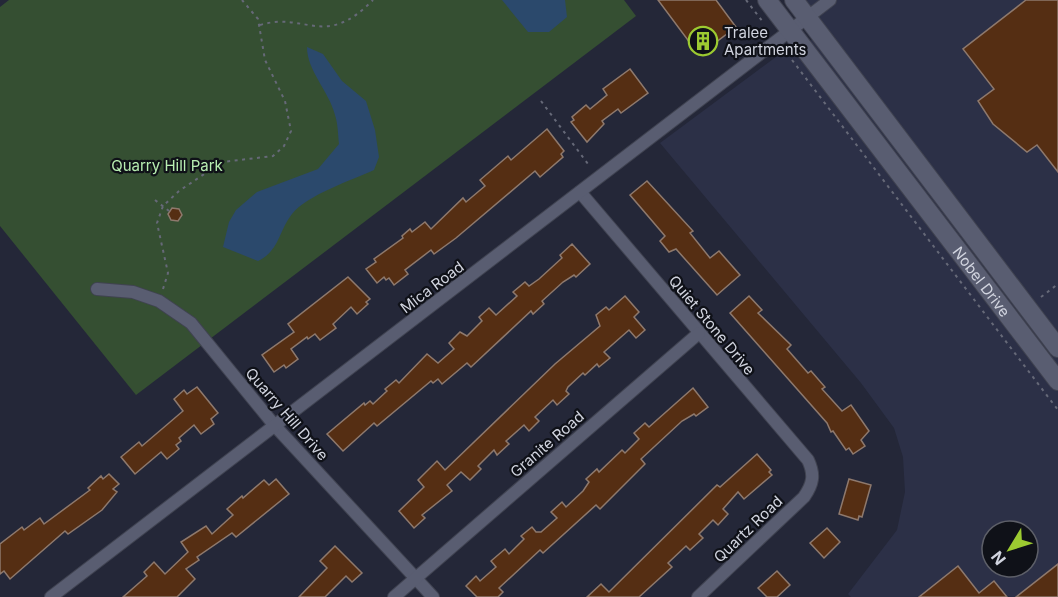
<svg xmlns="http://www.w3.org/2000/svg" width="1058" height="597" font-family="Inter,sans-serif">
	<rect width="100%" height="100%" fill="#242738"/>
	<!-- built -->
	<path fill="#2c3047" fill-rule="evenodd" d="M806 0H1058V597H851L848 594 897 530 905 492 903 457 894 428 861 383 660 143 780 54 795 53 827 28ZM992 531H1028V567H992Z"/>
	<!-- green -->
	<path fill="#354f32" d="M9 0H624L636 16 136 395 0 226V7Z"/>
	<!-- water -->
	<g fill="#2b496c">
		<path d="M502 0H565L567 17 549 32H528Z"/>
		<path d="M307 47 323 54 342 81 366 101 375 130 379 157 374 170C352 180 307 195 292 214 278 232 280 250 258 261L223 247 229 222 236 210 257 192 318 169 339 144C338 135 338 124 335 115 329 91 307 71 307 47Z"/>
	</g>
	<!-- building -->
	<g fill="#552e13" stroke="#8e796d" stroke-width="1.5">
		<path d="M658 0H716L736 27 699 55Z"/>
		<path d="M1026 0H1058V172L1037 145 1027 152 993 124 978 101 994 89 963 49Z"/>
		<path d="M630 69 648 93 621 113 618 109 602 121 604 124 587 142 571 122 574 120 572 117 586 105 590 109 607 95 603 89Z"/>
		<path d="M547 129 564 151 561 154 563 157 540 177 535 171 456 238 434 254 431 250 405 270 408 274 394 285 389 278 386 280 384 277 377 283 366 269 376 262 374 259 403 238 402 236 410 229 412 232 425 222 431 229 463 198 466 202 485 186 480 180 508 156 511 160Z"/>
		<path d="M647 181 693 231 690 233 710 258 719 251 740 275 717 295 676 249 669 252 660 241 665 236 630 195Z"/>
		<path d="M172 208 179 209 182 215 178 221 171 220 168 214Z"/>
		<path d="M572 244 590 264 576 277 574 275 563 282 542 301 544 304 533 314 531 311 471 367 467 363 442 384 438 379 433 383 431 381 377 426 374 423 343 451 327 434 364 403 365 405 370 401 373 404 387 391 385 389 396 380 399 383 427 354 438 363 454 349 449 343 460 332 467 336 482 321 479 317 489 308 496 315 517 296 513 292 525 282 529 286 539 279 562 258 560 255Z"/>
		<path d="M348 277 370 299 366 302 368 304 357 314 351 307 333 324 336 328 320 340 315 334 308 339 307 337 291 349 298 359 286 368 284 365 274 372 262 355 294 332 288 324Z"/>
		<path d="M625 296 639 312 634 317 645 330 636 338 629 330 604 352 610 358 599 367 597 364 585 375 583 373 568 387 566 391 569 394 557 405 553 400 535 417 539 421 529 431 524 425 506 441 509 444 497 455 494 450 478 466 481 469 470 480 461 472 447 485 452 491 422 515 425 518 414 528 399 511 424 487 418 480 437 461 445 470 555 364 600 326 596 315 606 307 609 310Z"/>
		<path d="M749 296 762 310 758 313 791 345 787 349 808 373 811 371 825 387 822 389 842 411 851 405 869 431 861 440 865 446 853 454 849 448 846 450 833 431 831 432 827 423 730 313Z"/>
		<path d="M197 387 218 413 211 419 214 424 201 434 194 425 179 438 181 441 176 445 179 449 167 459 161 452 135 474 121 457 139 442 142 446 183 411 174 399 184 390 187 394Z"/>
		<path d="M693 388 708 407 696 416 694 414 682 421 641 459 645 464 600 509 596 505 543 553 540 550 499 588 503 592 498 597H477L466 586 476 576 480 581 496 567 491 561 505 549 509 554 524 539 521 536 532 527 536 532H541L557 518 551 512 562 502 566 507 583 491 589 482 586 479 597 469 599 472 622 450 625 453 639 439 634 433 645 423 649 427Z"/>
		<path d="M757 454 771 470 769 472 772 475 744 499 738 492 723 509 728 514 718 525 713 520 699 534 703 538 690 550 686 546 668 563 672 567 639 597H587L601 584 609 592 717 485 720 487Z"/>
		<path d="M109 474 119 484 113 489 117 492 102 510 68 534 65 531 10 579 4 571 0 574V544L22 527 24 530 40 518 44 524 90 490 88 488 101 476 103 479Z"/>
		<path d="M276 479 289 494 236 537 232 533 197 557 199 560 186 569 195 579 177 597H123L147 576 144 572 154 562 165 574 188 552 181 542 206 526 212 534 233 515 227 509 242 496 243 498 264 480 269 485Z"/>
		<path d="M849 479 871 485 862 517 859 516 858 520 839 514Z"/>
		<path d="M827 528 840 542 824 558 810 543Z"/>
		<path d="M335 546 362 573 352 582 346 576 325 597H299L327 568 320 561Z"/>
		<path d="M1058 564V597H1016Z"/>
		<path d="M958 566 979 593 994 581 1007 597H919Z"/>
		<path d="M777 571 790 585 777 597H767L758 588Z"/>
	</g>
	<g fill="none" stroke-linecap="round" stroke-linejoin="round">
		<!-- street casing -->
		<g stroke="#404351" stroke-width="14">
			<g id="street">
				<path d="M580 192 808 460C815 475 813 484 804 497L698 597"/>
				<path d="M97 289 133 292 159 301 191 323 275 426 433 597"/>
				<path d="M51 597 830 0"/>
				<path d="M394 597 699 333"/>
			</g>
		</g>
		<!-- secondary casing -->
		<g stroke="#404351" stroke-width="20">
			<g id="secondary">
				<path id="s1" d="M767 0 1058 381"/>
				<path d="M794 0 1058 348"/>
			</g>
		</g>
		<!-- path -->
		<g stroke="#666978" stroke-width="2" stroke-dasharray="3 4.5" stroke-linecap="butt">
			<path d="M746 0 763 22"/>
			<path d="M260 25C306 11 324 50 373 0"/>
			<path d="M792 60 1058 410"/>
			<path d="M541 101 588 164"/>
			<path d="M155 200 169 211"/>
			<path d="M163 289 168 273 157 223 163 206 179 191 222 162 273 156 284 146 291 131 285 101 265 60 258 19 242 0"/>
			<path d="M1041 297 1058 284"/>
		</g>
		<!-- street -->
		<use href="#street" stroke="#595d71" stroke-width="12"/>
		<!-- secondary -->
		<use href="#secondary" stroke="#595d71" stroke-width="18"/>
	</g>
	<!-- icons -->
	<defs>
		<g id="building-ring" transform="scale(1.5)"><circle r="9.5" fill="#0f1118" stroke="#9cca31" stroke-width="1.5"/><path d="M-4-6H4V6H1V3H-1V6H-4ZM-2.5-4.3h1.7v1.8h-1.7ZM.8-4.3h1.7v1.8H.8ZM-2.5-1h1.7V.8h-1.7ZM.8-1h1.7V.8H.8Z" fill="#9cca31"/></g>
	</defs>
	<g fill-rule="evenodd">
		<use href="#building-ring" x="703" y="41"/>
	</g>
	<g text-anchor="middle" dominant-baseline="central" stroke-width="4.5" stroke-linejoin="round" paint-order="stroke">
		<!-- poi labels -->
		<g font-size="15" fill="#d1d4df" stroke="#0f1118" text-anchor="start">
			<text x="724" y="32">Tralee<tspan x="724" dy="17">Apartments</tspan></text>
		</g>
		<!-- park labels -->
		<g font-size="15" fill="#b8eeb1" stroke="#0f1118">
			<text x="167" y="165">Quarry Hill Park</text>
		</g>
		<!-- street labels -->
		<g font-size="15" fill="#d1d4df" stroke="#0f1118">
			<text stroke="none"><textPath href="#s1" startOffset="354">Nobel Drive</textPath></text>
			<text transform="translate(432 287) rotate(-37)">Mica Road</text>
			<text transform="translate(712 325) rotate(50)">Quiet Stone Drive</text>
			<text transform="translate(287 414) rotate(49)">Quarry Hill Drive</text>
			<text transform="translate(547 444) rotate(-41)">Granite Road</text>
			<text transform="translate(748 529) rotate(-44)">Quartz Road</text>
		</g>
	</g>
	<!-- north arrow -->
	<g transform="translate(1010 549) rotate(232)"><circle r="28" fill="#0f1118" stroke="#5d5f68" stroke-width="1.5"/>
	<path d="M0-4.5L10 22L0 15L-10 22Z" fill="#9cca31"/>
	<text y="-9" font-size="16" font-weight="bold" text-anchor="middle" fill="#d1d4df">N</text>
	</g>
</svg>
